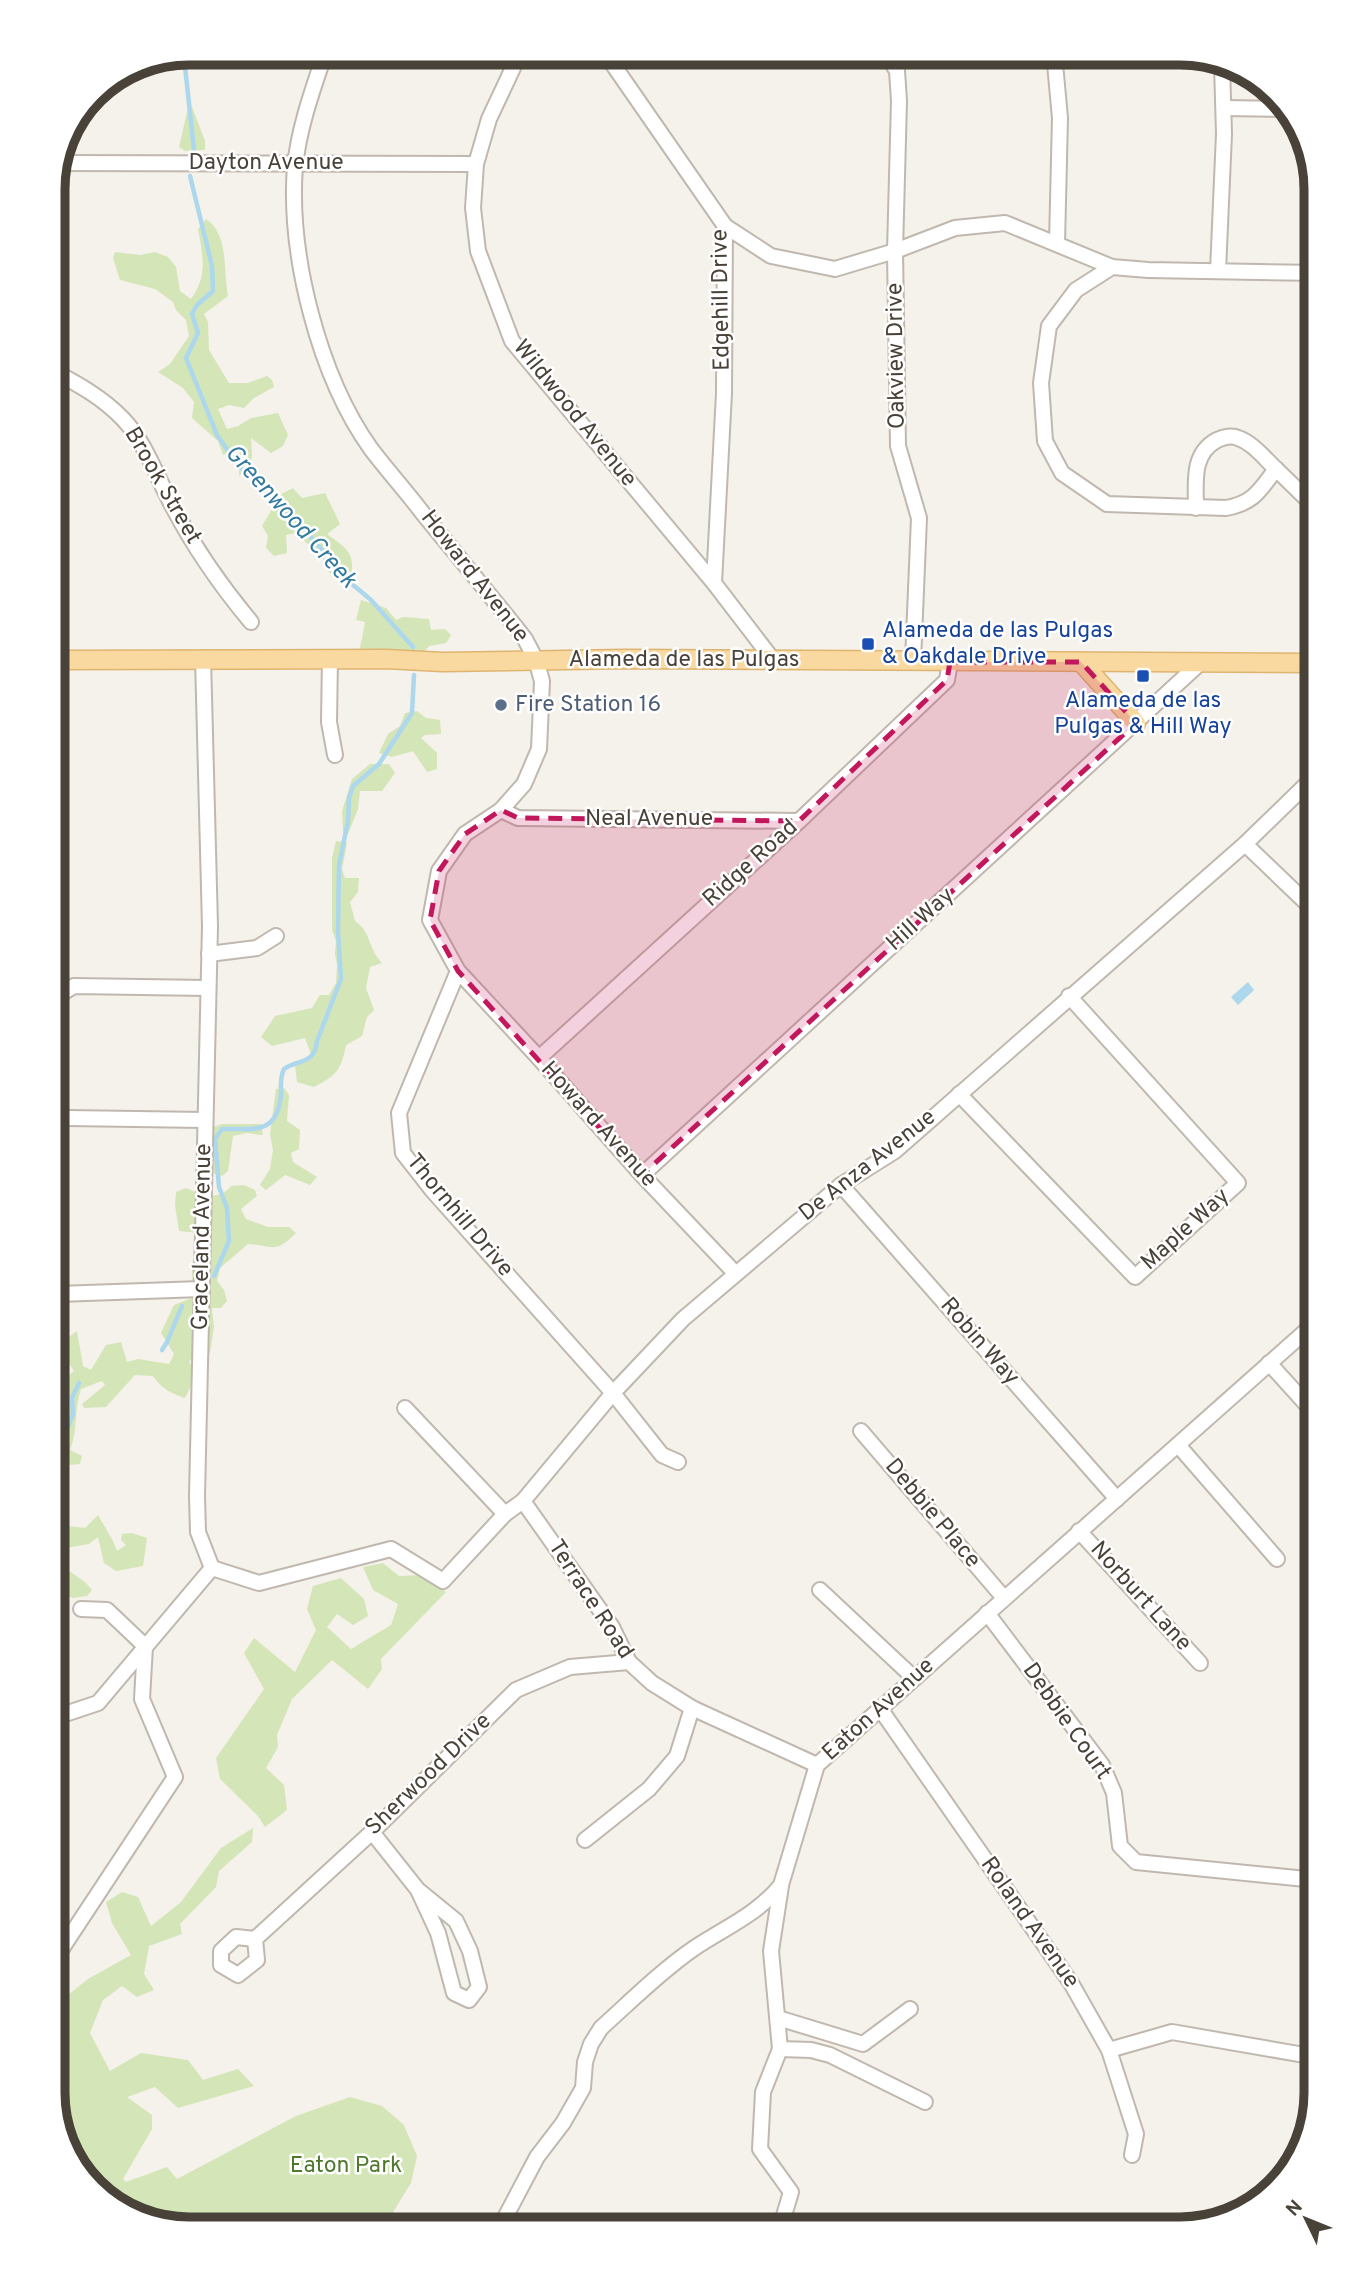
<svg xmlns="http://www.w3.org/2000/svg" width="1369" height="2282" font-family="Overpass,sans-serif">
	<rect width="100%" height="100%" fill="#f5f1eb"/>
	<!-- green -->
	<g fill="#d4e6b7">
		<path d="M192 107 205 141V150L185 151 179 147 188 108Z"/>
		<path d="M206 219C229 234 223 270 228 296L204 314 208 322 209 350 229 383H248L267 376 272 380 274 387 254 398 244 408 229 405 218 409 227 429 238 426 251 418 278 413 288 435 283 446 271 453 251 438C252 458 255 461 239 476L240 449 223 455 218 441 192 418 194 402 183 388 158 372 170 364 189 336 186 320 176 310 173 302 155 289 120 280 113 258 115 252 140 255 155 252 168 257 176 267 180 291 191 299C208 275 203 257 198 229Z"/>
		<path d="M293 488 302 498 325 493 340 524 327 534C343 546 356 552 351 574L338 581 326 569 322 556 295 533 286 535 287 553 274 556 266 548 268 536 262 526 281 494Z"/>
		<path d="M361 600 386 608 396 620 403 617 429 619 431 630 445 629 451 635 446 643 429 646 423 653 367 654 360 648 365 622 356 620Z"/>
		<path d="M417 711 426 718 440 720 441 734 425 735 421 738 437 753V769L427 772 413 751 392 757 379 753 388 734 400 726 405 713Z"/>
		<path d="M370 764H389L395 773 382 791H360L358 809 348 834 343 832 342 811 352 779Z"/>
		<path d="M336 841 347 843 342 869 345 878H359L358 892 350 902 355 921C372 933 367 947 382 963L370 967 366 988 374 1010 367 1017 362 1036 346 1045C341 1070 337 1075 314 1087L297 1082 295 1065 311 1054 305 1038 272 1046 261 1037 275 1016 312 1008 320 995H329L336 983 337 965 335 954 336 941 332 930V858Z"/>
		<path d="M284 1088 289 1095 287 1121 300 1130 299 1149 291 1153 293 1162 317 1177 310 1185 285 1175 266 1190 260 1185 270 1169 273 1150 270 1134 276 1089Z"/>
		<path d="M222 1124H261L263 1135 247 1133 233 1136 228 1171 222 1176 209 1172 208 1129Z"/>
		<path d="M244 1185 255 1190 257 1196 241 1209 246 1219 268 1227H289L296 1233C275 1254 274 1246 248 1244L220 1268 217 1281 224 1290 227 1301 221 1308H212L214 1327 210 1353 189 1361 196 1376 185 1398C172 1394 161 1388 153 1376L135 1375 106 1407 84 1408 82 1404 105 1385 102 1381 81 1389C74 1410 78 1430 70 1450L82 1456 80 1464 68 1465 65 1476 56 1483 57 1525 85 1528 98 1515 113 1541 117 1551 126 1545 121 1540 122 1534 132 1533 147 1538 143 1566 116 1571 104 1563 98 1537 89 1544 53 1550V1395L63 1380 74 1371 65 1358 67 1338 77 1331 83 1366 91 1370 106 1345 121 1342 127 1362 138 1359 169 1364 174 1354 161 1333 174 1305 197 1296C187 1274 194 1255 200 1233L179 1231 175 1205 176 1192 186 1188C201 1195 220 1201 231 1186Z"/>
		<path d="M383 1563 399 1576 422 1575 446 1592 381 1659 382 1669 368 1689 332 1660 292 1699 277 1735 278 1747 266 1768 284 1785 287 1810 265 1827 258 1816 220 1779 216 1758 264 1689 244 1653 254 1638 295 1672 316 1630 307 1609 313 1586 341 1578 364 1599 368 1616 353 1625 337 1614 327 1627 351 1649 391 1625 398 1604 373 1590 363 1567Z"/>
		<path d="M68 1570 85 1582 92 1590 87 1596 73 1598 63 1594 57 1601V1614L53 1621V1572Z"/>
		<path d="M253 1828 252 1842 219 1871 216 1887 180 1924 182 1934 149 1946 144 1974 154 1990 137 1997 122 1986 103 2000 90 2033 110 2071 141 2053 188 2060 203 2080 238 2069 254 2086 178 2108 155 2087 127 2097 152 2115V2129L123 2179 126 2182 167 2167 177 2179 296 2116 350 2097 382 2106 404 2125 417 2156 411 2183 393 2212 423 2229H180L113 2206 66 2153 53 2093V2056L66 2062 53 2045V2007L88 1979 131 1955 112 1923 106 1902 122 1892 138 1897 151 1926 181 1902 221 1848Z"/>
	</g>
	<!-- water -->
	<path fill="#acd7ed" d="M1248 982 1254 990 1238 1005 1231 997Z"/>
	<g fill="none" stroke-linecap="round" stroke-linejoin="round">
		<!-- stream -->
		<g stroke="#acd7ed" stroke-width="4.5">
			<path d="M187 53 184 57 194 150"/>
			<path d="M190 176 212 266 213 291 197 305 192 314 198 333 186 358 217 435 238 465 274 501 296 519 346 579 371 600 413 647"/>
			<path d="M214 1276 229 1241 227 1208 219 1187 215 1139 222 1129C249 1128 274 1136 280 1102 283 1089 278 1082 284 1069 300 1059 315 1064 317 1041L341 979 338 931 339 865 348 821 349 798 353 786 379 764 412 713 414 675"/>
			<path d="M162 1350 167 1342 182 1306"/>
			<path d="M53 1490 56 1458 73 1414 72 1398 79 1383"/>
		</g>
		<!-- minor casing -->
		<g stroke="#c0b8ae" stroke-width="18">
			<g id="minor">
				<path d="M325 53C313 89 299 127 295 166 288 255 319 376 371 449 387 470 405 490 421 511 456 554 491 596 525 639L536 660 542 681 539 749 524 784 501 810 465 834 439 871 430 920 458 971 539 1058 642 1175 735 1273"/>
				<path d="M520 53 489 119 476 164 473 208 478 251 512 341 714 583 773 660"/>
				<path d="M605 53 725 226 724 393 714 583"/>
				<path d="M886 53 897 71 899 101 895 251 898 446 919 518 913 661"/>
				<path d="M1054 53 1060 118 1057 243"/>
				<path d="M1224 108 1285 109"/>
				<path d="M57 163 476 164"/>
				<path d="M725 226 771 256 835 269 895 251 955 228 1005 223 1112 267 1148 270 1316 273"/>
				<path d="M1112 267 1076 290 1049 326 1041 383 1045 441 1062 473 1107 504 1226 508C1254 503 1260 490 1276 469L1316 508"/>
				<path d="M1218 271 1224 134 1222 64"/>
				<path d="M53 371C78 384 103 398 123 419 146 443 157 478 173 507 195 549 221 586 251 622"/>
				<path d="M1196 508C1196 483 1191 454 1217 440 1224 437 1232 435 1238 438 1253 443 1265 459 1276 469"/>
				<path d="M203 658 210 926 197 1496 198 1532 212 1568"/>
				<path d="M330 658 329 722 335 755"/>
				<path d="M501 810 518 818 799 821"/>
				<path d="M1245 844 1316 912"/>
				<path d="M209 954 257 948 276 936"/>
				<path d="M458 971 399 1113 403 1153 432 1190 613 1393 662 1455 678 1462"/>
				<path d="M54 998 74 986 208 988"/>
				<path d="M539 1058 799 821 947 680 950 662"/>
				<path d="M959 1094 1135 1277 1238 1183 1069 996"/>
				<path d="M67 1118 205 1120"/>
				<path d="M642 1175 1200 663"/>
				<path d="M841 1185 1117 1499"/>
				<path d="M57 1294 202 1289"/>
				<path d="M1269 1363 1316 1415"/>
				<path d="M405 1408 505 1514"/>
				<path d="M861 1431 1004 1598"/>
				<path d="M1178 1445 1277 1559"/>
				<path d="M523 1501 612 1627 629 1662 652 1683 692 1708 817 1765"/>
				<path d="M1079 1531 1200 1663"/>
				<path d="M212 1568 259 1583 391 1549 443 1581 505 1514 523 1501 613 1393 683 1319 841 1185 895 1151 1245 844 1316 775"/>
				<path d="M820 1590 914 1678"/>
				<path d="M81 1609 107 1610 145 1646"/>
				<path d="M987 1613 1102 1765 1114 1793 1120 1846 1136 1862 1316 1880"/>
				<path d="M881 1710 1071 1983 1109 2050 1136 2134 1132 2155"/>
				<path d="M53 1718 98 1703 212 1568"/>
				<path d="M372 1832 418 1890 456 1921 470 1951 479 1987 469 2000 454 1993 438 1933 418 1890"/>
				<path d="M585 1840 649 1789 677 1756 692 1708"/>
				<path d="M255 1939 257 1960 238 1975 221 1965V1951L236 1937 255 1939 372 1832 516 1690 570 1667 629 1662"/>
				<path d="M53 1962 175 1777 142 1699 145 1646"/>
				<path d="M778 2018 863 2044 910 2009"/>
				<path d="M780 2049 811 2050 830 2055 925 2102"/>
				<path d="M1109 2050 1172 2032 1316 2057"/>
				<path d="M499 2229 537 2157 563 2123 583 2088 585 2062 591 2044 601 2028C630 2002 661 1971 693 1949 724 1928 757 1915 781 1885L817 1765 1316 1322"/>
				<path d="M780 2229 791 2192 760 2149 763 2092 780 2049 771 1951 781 1886"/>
			</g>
		</g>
		<!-- major casing -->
		<g stroke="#deb570" stroke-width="21">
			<g id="major">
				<path d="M53 660 386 659 442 662 625 659 1316 663"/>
				<path d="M1081 662 1136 723"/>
			</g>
		</g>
		<!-- minor -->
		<use href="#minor" stroke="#fff" stroke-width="14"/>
		<!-- major -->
		<use href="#major" stroke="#f9d9a0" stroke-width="18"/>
	</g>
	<!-- marked area -->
	<path fill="#c2185b" fill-opacity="0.2" stroke="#c2185b" stroke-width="5" stroke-dasharray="14 9" stroke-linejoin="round" d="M950 662H1081L1136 723 642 1175 458 971 430 920 439 871 465 834 501 810 518 818 799 821 947 680Z"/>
	<!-- markers -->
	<g fill="#1a4fb4" stroke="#fff" stroke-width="2.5">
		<rect x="861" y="637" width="14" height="14" rx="3.5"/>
		<rect x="1136" y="669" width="14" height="14" rx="3.5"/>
	</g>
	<circle fill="#5c6f8a" stroke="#fff" stroke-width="2.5" cx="501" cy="705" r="7"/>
	<g text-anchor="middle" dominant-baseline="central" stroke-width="5" stroke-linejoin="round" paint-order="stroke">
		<!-- street labels -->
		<g font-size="23" fill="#494239" stroke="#fff">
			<text x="266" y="163">Dayton Avenue</text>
			<text transform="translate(722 300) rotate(-91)">Edgehill Drive</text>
			<text transform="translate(897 356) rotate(-91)">Oakview Drive</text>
			<text transform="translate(574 414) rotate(51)">Wildwood Avenue</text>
			<text transform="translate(162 486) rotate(60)">Brook Street</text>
			<text transform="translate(474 577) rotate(52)">Howard Avenue</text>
			<text x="684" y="660">Alameda de las Pulgas</text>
			<text x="649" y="819">Neal Avenue</text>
			<text transform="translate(751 864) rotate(-42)">Ridge Road</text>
			<text transform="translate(921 920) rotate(-42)">Hill Way</text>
			<text transform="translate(598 1125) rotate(48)">Howard Avenue</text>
			<text transform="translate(868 1166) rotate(-38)">De Anza Avenue</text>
			<text transform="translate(459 1216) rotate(50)">Thornhill Drive</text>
			<text transform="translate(1186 1230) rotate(-42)">Maple Way</text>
			<text transform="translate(203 1237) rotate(-89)">Graceland Avenue</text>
			<text transform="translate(979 1342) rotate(49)">Robin Way</text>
			<text transform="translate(932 1514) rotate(50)">Debbie Place</text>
			<text transform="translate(1140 1597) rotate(48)">Norburt Lane</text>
			<text transform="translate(590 1600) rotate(57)">Terrace Road</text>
			<text transform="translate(879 1710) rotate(-42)">Eaton Avenue</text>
			<text transform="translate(1066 1722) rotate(55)">Debbie Court</text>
			<text transform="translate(429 1775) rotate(-44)">Sherwood Drive</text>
			<text transform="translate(1029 1923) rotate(55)">Roland Avenue</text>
		</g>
		<!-- transit labels -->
		<g font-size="23" fill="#164399" stroke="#fff" text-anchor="start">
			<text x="882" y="631">Alameda de las Pulgas<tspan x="882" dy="26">&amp; Oakdale Drive</tspan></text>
			<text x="1143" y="701" text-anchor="middle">Alameda de las<tspan x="1143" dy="26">Pulgas &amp; Hill Way</tspan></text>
		</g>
		<!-- service labels -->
		<g font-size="23" fill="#4e5e75" stroke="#fff" text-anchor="start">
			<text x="515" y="705">Fire Station 16</text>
		</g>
		<!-- park labels -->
		<g font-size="23" fill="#50792e" stroke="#fff">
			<text x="346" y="2166">Eaton Park</text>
		</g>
		<!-- water labels -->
		<g font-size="24" font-style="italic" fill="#337aa0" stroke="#fff">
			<text transform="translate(290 517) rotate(48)">Greenwood Creek</text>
		</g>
	</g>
	<!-- crop -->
	<path d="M0 0H1369V2282H0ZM189 65H1180A124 124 0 0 1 1304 189V2093A124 124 0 0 1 1180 2217H189A124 124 0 0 1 65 2093V189A124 124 0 0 1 189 65Z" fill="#fff" fill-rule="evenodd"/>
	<path fill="none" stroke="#494239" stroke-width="9" d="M189 65H1180A124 124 0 0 1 1304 189V2093A124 124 0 0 1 1180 2217H189A124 124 0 0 1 65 2093V189A124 124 0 0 1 189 65Z"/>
	<!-- north arrow -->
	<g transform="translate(1306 2219) rotate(313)" stroke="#ffffff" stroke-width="5" paint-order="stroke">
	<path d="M0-5L12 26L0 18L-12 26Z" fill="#494239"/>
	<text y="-10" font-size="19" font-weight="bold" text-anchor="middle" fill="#494239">N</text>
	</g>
</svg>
